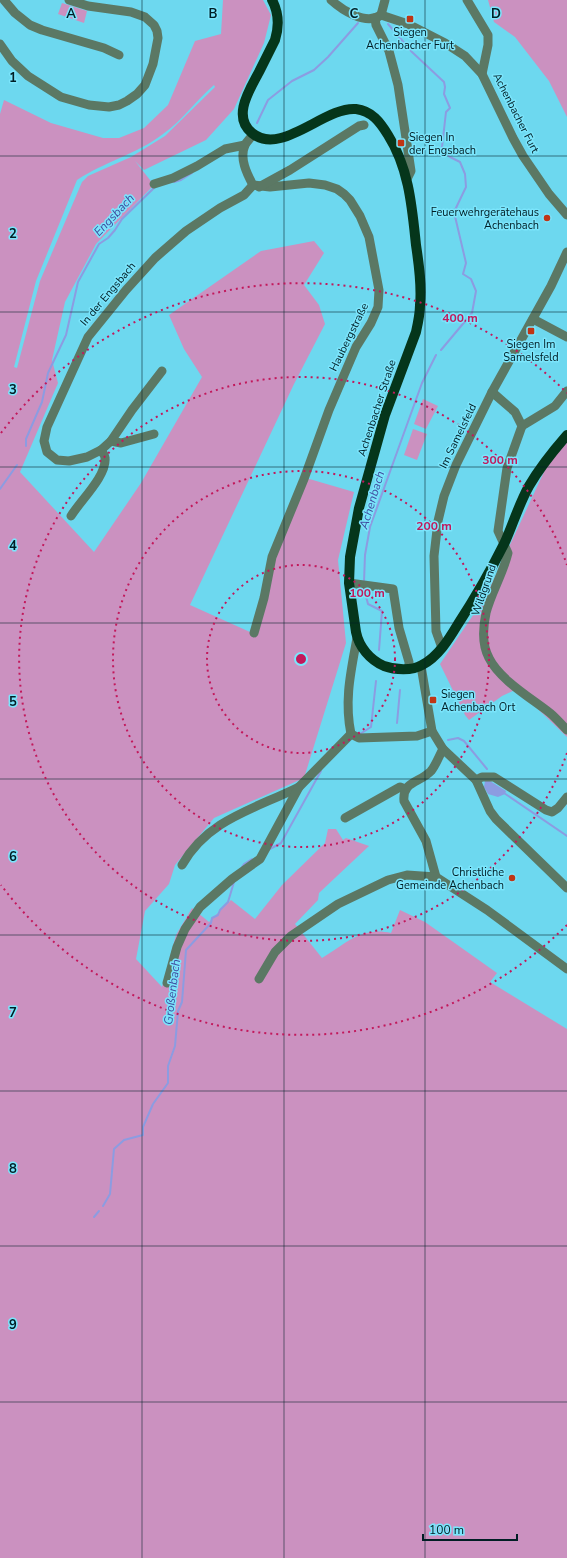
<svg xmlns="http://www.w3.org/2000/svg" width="567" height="1558" font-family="'Nunito Sans',sans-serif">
	<rect width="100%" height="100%" fill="#6dd8ef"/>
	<!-- green -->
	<g fill="#cb91c0" fill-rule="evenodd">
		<path d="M223 0H263L271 15 264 43 234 109 206 140 144 170 135 161 154 185 96 244 65 302 52 360 58 383 20 472 94 552 141 483 202 377 184 349 169 315 261 251 314 241 324 253 304 285 319 305 325 324 294 384 190 605 250 632 261 597 306 478 354 492 338 560 346 643 304 778 214 818 175 865 169 884 145 911 136 959 162 987 176 935 192 908 209 922 231 900 255 919 282 885 325 843 328 829H336L343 840 346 838 369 846 319 893 318 900 295 924 322 958C345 944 362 926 391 933L400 910 425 922 497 973 490 982 567 1029V1558H0V114L4 100 51 123 103 138H119L144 128 168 105 195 41 221 34ZM214 85 215 87 165 136 131 157 88 176 82 182 40 281 17 368 14 367 36 281 77 180C104 162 137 154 163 134 182 121 196 100 214 85Z"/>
		<path d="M488 0H567V117L549 81 515 37 494 22Z"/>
		<path d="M62 3 87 11 84 23 58 14Z"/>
		<path d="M423 399 438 406 426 429 414 424Z"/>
		<path d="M413 429 427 434 417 460 404 455Z"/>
		<path d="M567 442V737L517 689 502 696 469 720 465 715 440 664 486 596 551 457Z"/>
	</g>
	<!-- water -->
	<path fill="#8c9ce1" d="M485 781H490L506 791 505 794 498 797 488 794 484 787Z"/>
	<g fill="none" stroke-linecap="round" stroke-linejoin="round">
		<!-- stream -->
		<g stroke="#8c9ce1" stroke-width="2">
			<path d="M388 24 412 52 444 82 445 87 444 94 450 108 446 112 442 147 445 152 450 157 460 162 465 174 466 187 454 212 466 263 463 274 471 279 476 291 472 313 441 350"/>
			<path d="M257 123 268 100 292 81 314 70 328 57 358 23"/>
			<path d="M174 182 181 180 192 173"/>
			<path d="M26 446V439L42 402 48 373 66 335 78 282 99 244 108 238 115 230 122 219 155 187"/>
			<path d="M0 489 17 465"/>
			<path d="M364 582 365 555 370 527 422 383 436 355"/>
			<path d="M364 588 368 604 382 611 379 650"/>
			<path d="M397 723 400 690"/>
			<path d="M360 734 371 727 376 681"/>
			<path d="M448 740 458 738 464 741 487 769"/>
			<path d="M504 793 567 836"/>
			<path d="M268 850 281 843 321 771"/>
			<path d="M242 867 244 864 252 859"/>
			<path d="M103 1206 110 1194 114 1149 124 1140 143 1135V1127L153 1104 168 1083V1066L175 1046 178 1011 182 1002 186 950 211 923 212 918 218 915 220 910 228 902 234 882"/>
			<path d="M94 1217 99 1211"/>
		</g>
		<!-- minor -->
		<g stroke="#5b7864" stroke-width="9">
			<path d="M4 0 15 13 30 25 42 30 104 48 119 55"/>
			<path d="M331 0C342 10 366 26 381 15L408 24 445 43 465 56 482 74 513 138 523 156 549 194 567 215"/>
			<path d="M467 0 488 35V45L482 74"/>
			<path d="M381 15 385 0"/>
			<path d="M375 18 376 25 389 51 398 85 411 171 407 179"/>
			<path d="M0 44 12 61 28 76 61 97 89 105 109 107 119 105 127 101 137 94 145 85 153 64 158 38 157 31 154 25 145 17 131 12 88 6 69 0"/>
			<path d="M253 134C251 138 247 141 245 145 239 158 247 174 253 185L270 187 309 183 325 185 337 189 344 194 350 200 360 216 369 237 379 290 378 307 371 323 356 347 329 410 304 479 272 557 264 598 254 633"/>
			<path d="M154 184 173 178 197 166 225 149 245 145"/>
			<path d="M259 187 290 170 359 126 364 125"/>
			<path d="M533 319 567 337"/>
			<path d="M162 371 132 410 111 441 101 450 87 457 69 461 57 460 47 452 44 441 47 427 88 337 126 290 155 258 186 231 220 208 244 195 253 185"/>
			<path d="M492 392 515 412 522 426 507 468 498 531 508 553C503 574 491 593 486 613 483 627 482 645 489 658 500 680 531 698 550 713 556 718 561 724 567 730"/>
			<path d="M522 426 555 406 567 391"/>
			<path d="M111 441 121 443 154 434"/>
			<path d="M71 516C80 501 107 476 105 458 105 455 102 452 101 450"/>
			<path d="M349 583 393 589 399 628 409 662V669"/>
			<path d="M442 648 436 631 434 556 438 521 444 496 456 465 492 392 551 286 567 252"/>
			<path d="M421 666 432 731 443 749 476 780 490 811 496 819 567 888"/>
			<path d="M351 734C344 700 351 671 357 638"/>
			<path d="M351 734 359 738 417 736 432 731"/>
			<path d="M476 780 482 777H494L546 810 552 812 558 808 567 797"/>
			<path d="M345 818 400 787 405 789"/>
			<path d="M182 865C208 819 255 809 299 787"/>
			<path d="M436 877 426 841 404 801C402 781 420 783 431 771 436 765 439 756 443 749"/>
			<path d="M259 979 275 952 291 936 338 904 388 880 407 875 436 877 487 910 567 969"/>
			<path d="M167 983 177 947 185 929 200 907 232 879 260 859 299 787 351 734"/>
		</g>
		<!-- major -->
		<path stroke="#05361b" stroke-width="10" d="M272 0C279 13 279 27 275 40 270 50 265 60 260 70 251 88 231 116 252 133 281 157 325 106 356 109 372 111 380 122 388 135 409 168 412 207 416 245 419 265 422 286 420 305 420 314 418 323 416 332L385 415 359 508 350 557 349 583 356 632C359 647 370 660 384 666 395 670 412 671 422 665 438 657 449 639 458 624 475 598 491 570 505 542 513 524 519 504 529 486 540 467 553 451 567 435"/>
	</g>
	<!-- grid -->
	<path fill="none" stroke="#001e25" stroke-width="1" stroke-opacity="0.55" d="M142 0V1558M284 0V1558M425 0V1558M0 156H567M0 312H567M0 467H567M0 623H567M0 779H567M0 935H567M0 1091H567M0 1246H567M0 1402H567"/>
	<!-- distance rings -->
	<g fill="none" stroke="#c2185b" stroke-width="2" stroke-dasharray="2 4">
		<circle cx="301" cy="659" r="94"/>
		<circle cx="301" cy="659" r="188"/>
		<path d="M567 753A282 282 0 1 1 567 565"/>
		<path d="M567 925A376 376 0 0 1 1 885M1 433A376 376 0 0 1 567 393"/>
	</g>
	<!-- markers -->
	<g fill="#bf3515" stroke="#7be5fc" stroke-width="1.5">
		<rect x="406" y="15" width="8" height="8" rx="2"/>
		<rect x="397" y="139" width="8" height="8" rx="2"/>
		<circle cx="547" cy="218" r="4"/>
		<rect x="527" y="327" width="8" height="8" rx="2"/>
		<rect x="429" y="696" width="8" height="8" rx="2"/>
		<circle cx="512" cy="878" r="4"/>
	</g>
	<g text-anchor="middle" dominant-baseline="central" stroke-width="3" stroke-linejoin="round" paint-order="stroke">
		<!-- poi labels -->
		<g font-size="11" fill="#001e25" stroke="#7be5fc">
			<text x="410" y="32">Siegen<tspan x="410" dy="13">Achenbacher Furt</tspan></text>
			<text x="409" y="137" text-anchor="start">Siegen In<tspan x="409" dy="13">der Engsbach</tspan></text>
			<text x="539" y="212" text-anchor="end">Feuerwehrgerätehaus<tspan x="539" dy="13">Achenbach</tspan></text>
			<text x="531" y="344">Siegen Im<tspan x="531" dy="13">Samelsfeld</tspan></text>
			<text x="441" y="694" text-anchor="start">Siegen<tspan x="441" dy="13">Achenbach Ort</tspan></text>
			<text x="504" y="872" text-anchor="end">Christliche<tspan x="504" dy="13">Gemeinde Achenbach</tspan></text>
		</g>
		<!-- street labels -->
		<g font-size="11" fill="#001e25" stroke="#7be5fc">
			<text transform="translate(516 113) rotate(63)">Achenbacher Furt</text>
			<text transform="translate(108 294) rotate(-50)">In der Engsbach</text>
			<text transform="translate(349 337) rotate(-64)">Haubergstraße</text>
			<text transform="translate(377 408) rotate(-72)">Achenbacher Straße</text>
			<text transform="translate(458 436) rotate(-64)">Im Samelsfeld</text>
			<text transform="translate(484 590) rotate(-71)">Wildgrund</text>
		</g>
		<!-- water labels -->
		<g font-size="12" font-style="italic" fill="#404c9f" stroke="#7be5fc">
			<text transform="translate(114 215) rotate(-47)">Engsbach</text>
			<text transform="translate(372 500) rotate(-73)">Achenbach</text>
			<text transform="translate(172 992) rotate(-83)">Großenbach</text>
		</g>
	</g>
	<g font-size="13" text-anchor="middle" font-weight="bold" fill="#001e25" stroke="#7be5fc" stroke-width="3" stroke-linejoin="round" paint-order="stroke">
		<text x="71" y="18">A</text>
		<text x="213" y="18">B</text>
		<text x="354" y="18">C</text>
		<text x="496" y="18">D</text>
		<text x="13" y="82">1</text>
		<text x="13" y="238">2</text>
		<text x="13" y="394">3</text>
		<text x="13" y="550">4</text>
		<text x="13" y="706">5</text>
		<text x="13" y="861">6</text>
		<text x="13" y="1017">7</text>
		<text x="13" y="1173">8</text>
		<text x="13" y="1329">9</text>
	</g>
	<circle cx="301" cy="659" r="6" fill="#c2185b" stroke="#7be5fc" stroke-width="2"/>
	<g font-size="12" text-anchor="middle" font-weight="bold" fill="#c2185b" stroke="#7be5fc" stroke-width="3" stroke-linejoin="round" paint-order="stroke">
		<text x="460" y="322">400 m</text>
		<text x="500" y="464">300 m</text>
		<text x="434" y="530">200 m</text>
		<text x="367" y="597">100 m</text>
	</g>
	<!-- scale -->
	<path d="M423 1534v6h94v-6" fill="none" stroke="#001e25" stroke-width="2"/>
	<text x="429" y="1534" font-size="12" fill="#001e25" stroke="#7be5fc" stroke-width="3" paint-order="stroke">100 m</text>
</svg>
